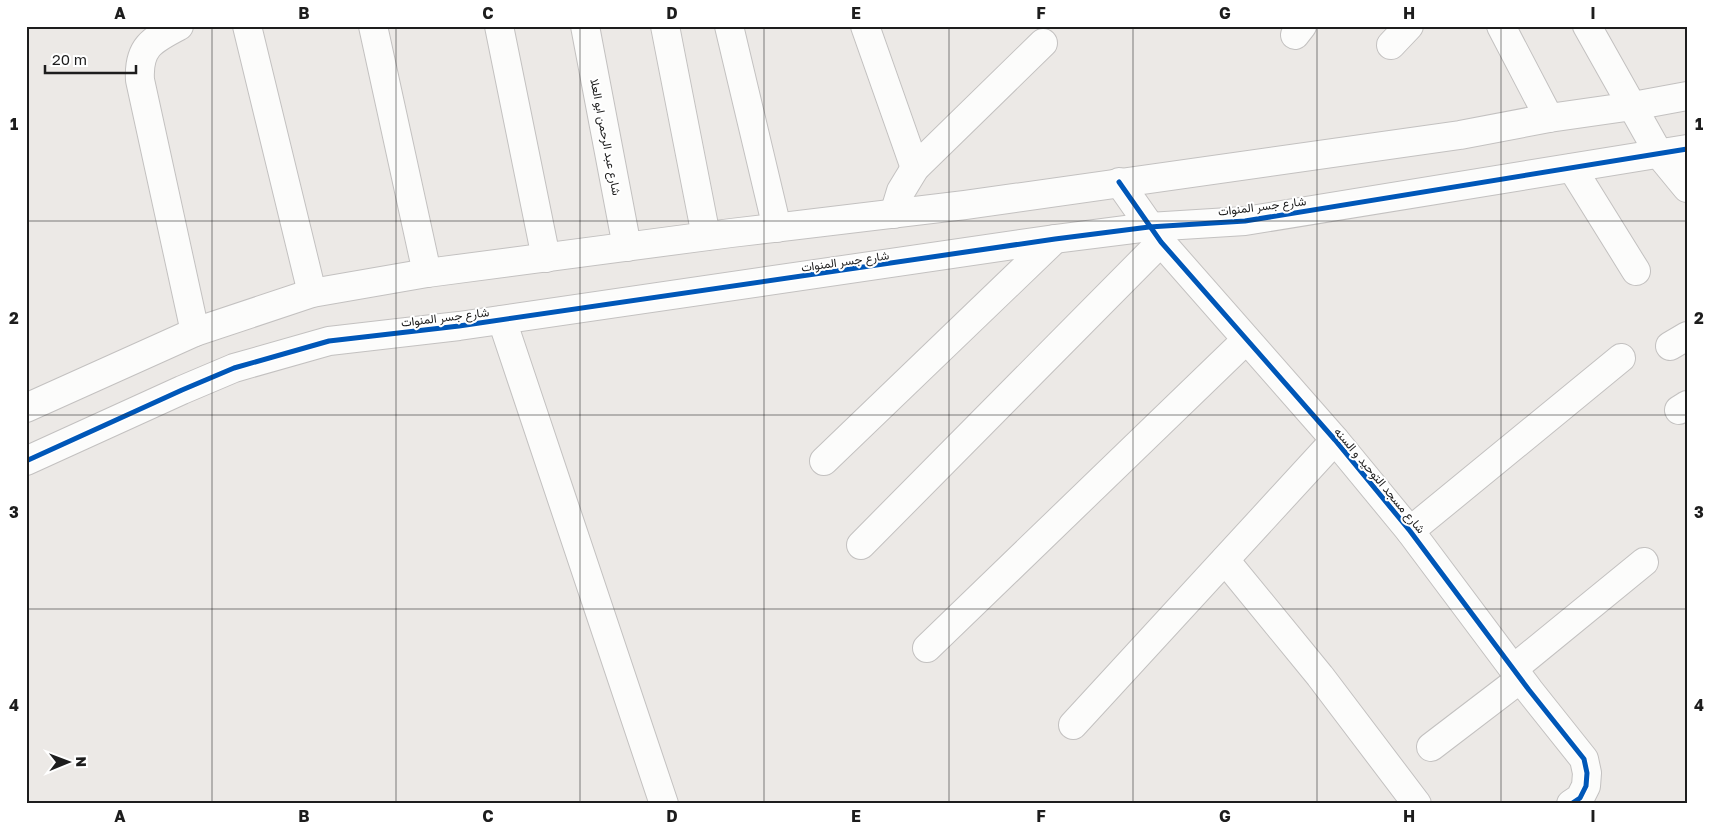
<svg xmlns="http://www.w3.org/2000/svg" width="1713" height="830" font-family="'Golos Text',Vazirmatn,sans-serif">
	<rect width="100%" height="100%" fill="#ece9e6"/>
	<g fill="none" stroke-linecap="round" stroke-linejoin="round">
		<!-- minor casing -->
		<g stroke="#c3c1c0" stroke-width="30">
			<g id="minor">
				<path d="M179 26C152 40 138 47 140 80L195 332"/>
				<path d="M247 26 312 293"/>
				<path d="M373 26 427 273"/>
				<path d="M499 26 546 258"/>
				<path d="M585 26 627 247"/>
				<path d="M665 26 706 236"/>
				<path d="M729 26 777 228"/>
				<path d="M865 26 915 168"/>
				<path d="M1501 26 1549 118"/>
				<path d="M1587 26 1659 154 1687 188"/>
				<path d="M1295 35 1302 26"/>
				<path d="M1391 45 1409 26"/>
				<path d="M1572 168 1636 271"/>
				<path d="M1119 182 1161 242 1335 440 1410 531 1529 690 1584 759 1587 773 1586 786 1580 798 1571 804"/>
				<path d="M894 214 901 191 915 168 1043 43"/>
				<path d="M502 320 664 804"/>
				<path d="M1670 346 1687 336"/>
				<path d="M1679 410 1687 405"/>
				<path d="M824 461 1055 239"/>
				<path d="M1410 531 1621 358"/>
				<path d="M861 545 1161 242"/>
				<path d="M1225 560 1320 676 1417 804"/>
				<path d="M927 648 1246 340"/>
				<path d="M1513 669 1644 562"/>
				<path d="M1073 725 1335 440"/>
				<path d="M1431 747 1520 679"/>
			</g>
		</g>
		<!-- tertiary casing -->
		<g stroke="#c3c1c0" stroke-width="30">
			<g id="tertiary">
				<path d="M26 408 195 332 312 293 427 273 731 233 965 205 1460 135 1549 118 1633 106 1687 96"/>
				<path d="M26 461 182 390 234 368 329 341 459 326 1055 239 1149 227 1245 221 1687 149"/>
			</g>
		</g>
		<!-- minor -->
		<use href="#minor" stroke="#fcfcfb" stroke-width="28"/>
		<!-- tertiary -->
		<use href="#tertiary" stroke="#fcfcfb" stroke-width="28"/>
		<!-- cycleway casing -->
		<g stroke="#fff" stroke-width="8">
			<g id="cycleway">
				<path d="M1119 182 1161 242 1335 440 1410 531 1529 690 1584 759 1587 773 1586 786 1580 798 1571 804"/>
				<path d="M26 461 182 390 234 368 329 341 459 326 1055 239 1149 227 1245 221 1687 149"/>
			</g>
		</g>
		<!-- cycleway -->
		<use href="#cycleway" stroke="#0057b8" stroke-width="5"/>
	</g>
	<!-- grid -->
	<path fill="none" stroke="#1d1d1d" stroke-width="1" stroke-opacity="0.55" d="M212 26V804M396 26V804M580 26V804M764 26V804M949 26V804M1133 26V804M1317 26V804M1501 26V804M26 221H1687M26 415H1687M26 609H1687"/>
	<g text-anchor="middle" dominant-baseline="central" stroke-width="4" stroke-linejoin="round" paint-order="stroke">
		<!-- street labels -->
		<g font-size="12" fill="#1d1d1d" stroke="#fff">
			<text transform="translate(606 137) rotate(79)">شارع عبد الرحمن ابو العلا</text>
			<text transform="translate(1262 206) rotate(-7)">شارع جسر المنوات</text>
			<text transform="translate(845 261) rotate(-8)">شارع جسر المنوات</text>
			<text transform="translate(445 317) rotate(-7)">شارع جسر المنوات</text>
			<text transform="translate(1380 480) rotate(50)">شارع مسجد التوحيد و السنه</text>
		</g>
	</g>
	<!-- border -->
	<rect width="1713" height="830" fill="none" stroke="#ffffff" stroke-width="55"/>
	<!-- north arrow -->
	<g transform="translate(68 762) rotate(89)" stroke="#ffffff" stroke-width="4" paint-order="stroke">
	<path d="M0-4L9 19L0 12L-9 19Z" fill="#1d1d1d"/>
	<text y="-8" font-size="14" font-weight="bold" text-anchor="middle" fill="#1d1d1d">N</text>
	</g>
	<!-- scale -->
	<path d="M45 65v8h91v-8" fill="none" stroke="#1d1d1d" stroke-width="2.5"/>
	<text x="52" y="65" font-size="15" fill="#1d1d1d" stroke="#ffffff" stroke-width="4" paint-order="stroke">20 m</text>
	<rect x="28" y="28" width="1658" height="774" fill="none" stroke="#1d1d1d" stroke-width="2"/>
	<g font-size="16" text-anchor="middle" font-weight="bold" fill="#1d1d1d">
		<text x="120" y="19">A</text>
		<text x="304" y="19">B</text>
		<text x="488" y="19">C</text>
		<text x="672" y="19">D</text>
		<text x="856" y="19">E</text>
		<text x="1041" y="19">F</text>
		<text x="1225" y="19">G</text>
		<text x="1409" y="19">H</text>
		<text x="1593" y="19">I</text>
		<text x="14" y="130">1</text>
		<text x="1699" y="130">1</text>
		<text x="14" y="324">2</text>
		<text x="1699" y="324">2</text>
		<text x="14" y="518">3</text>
		<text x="1699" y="518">3</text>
		<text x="14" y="711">4</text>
		<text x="1699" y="711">4</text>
		<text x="120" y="822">A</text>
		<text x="304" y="822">B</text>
		<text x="488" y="822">C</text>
		<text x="672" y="822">D</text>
		<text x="856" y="822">E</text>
		<text x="1041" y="822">F</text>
		<text x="1225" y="822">G</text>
		<text x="1409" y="822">H</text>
		<text x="1593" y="822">I</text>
	</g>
</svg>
